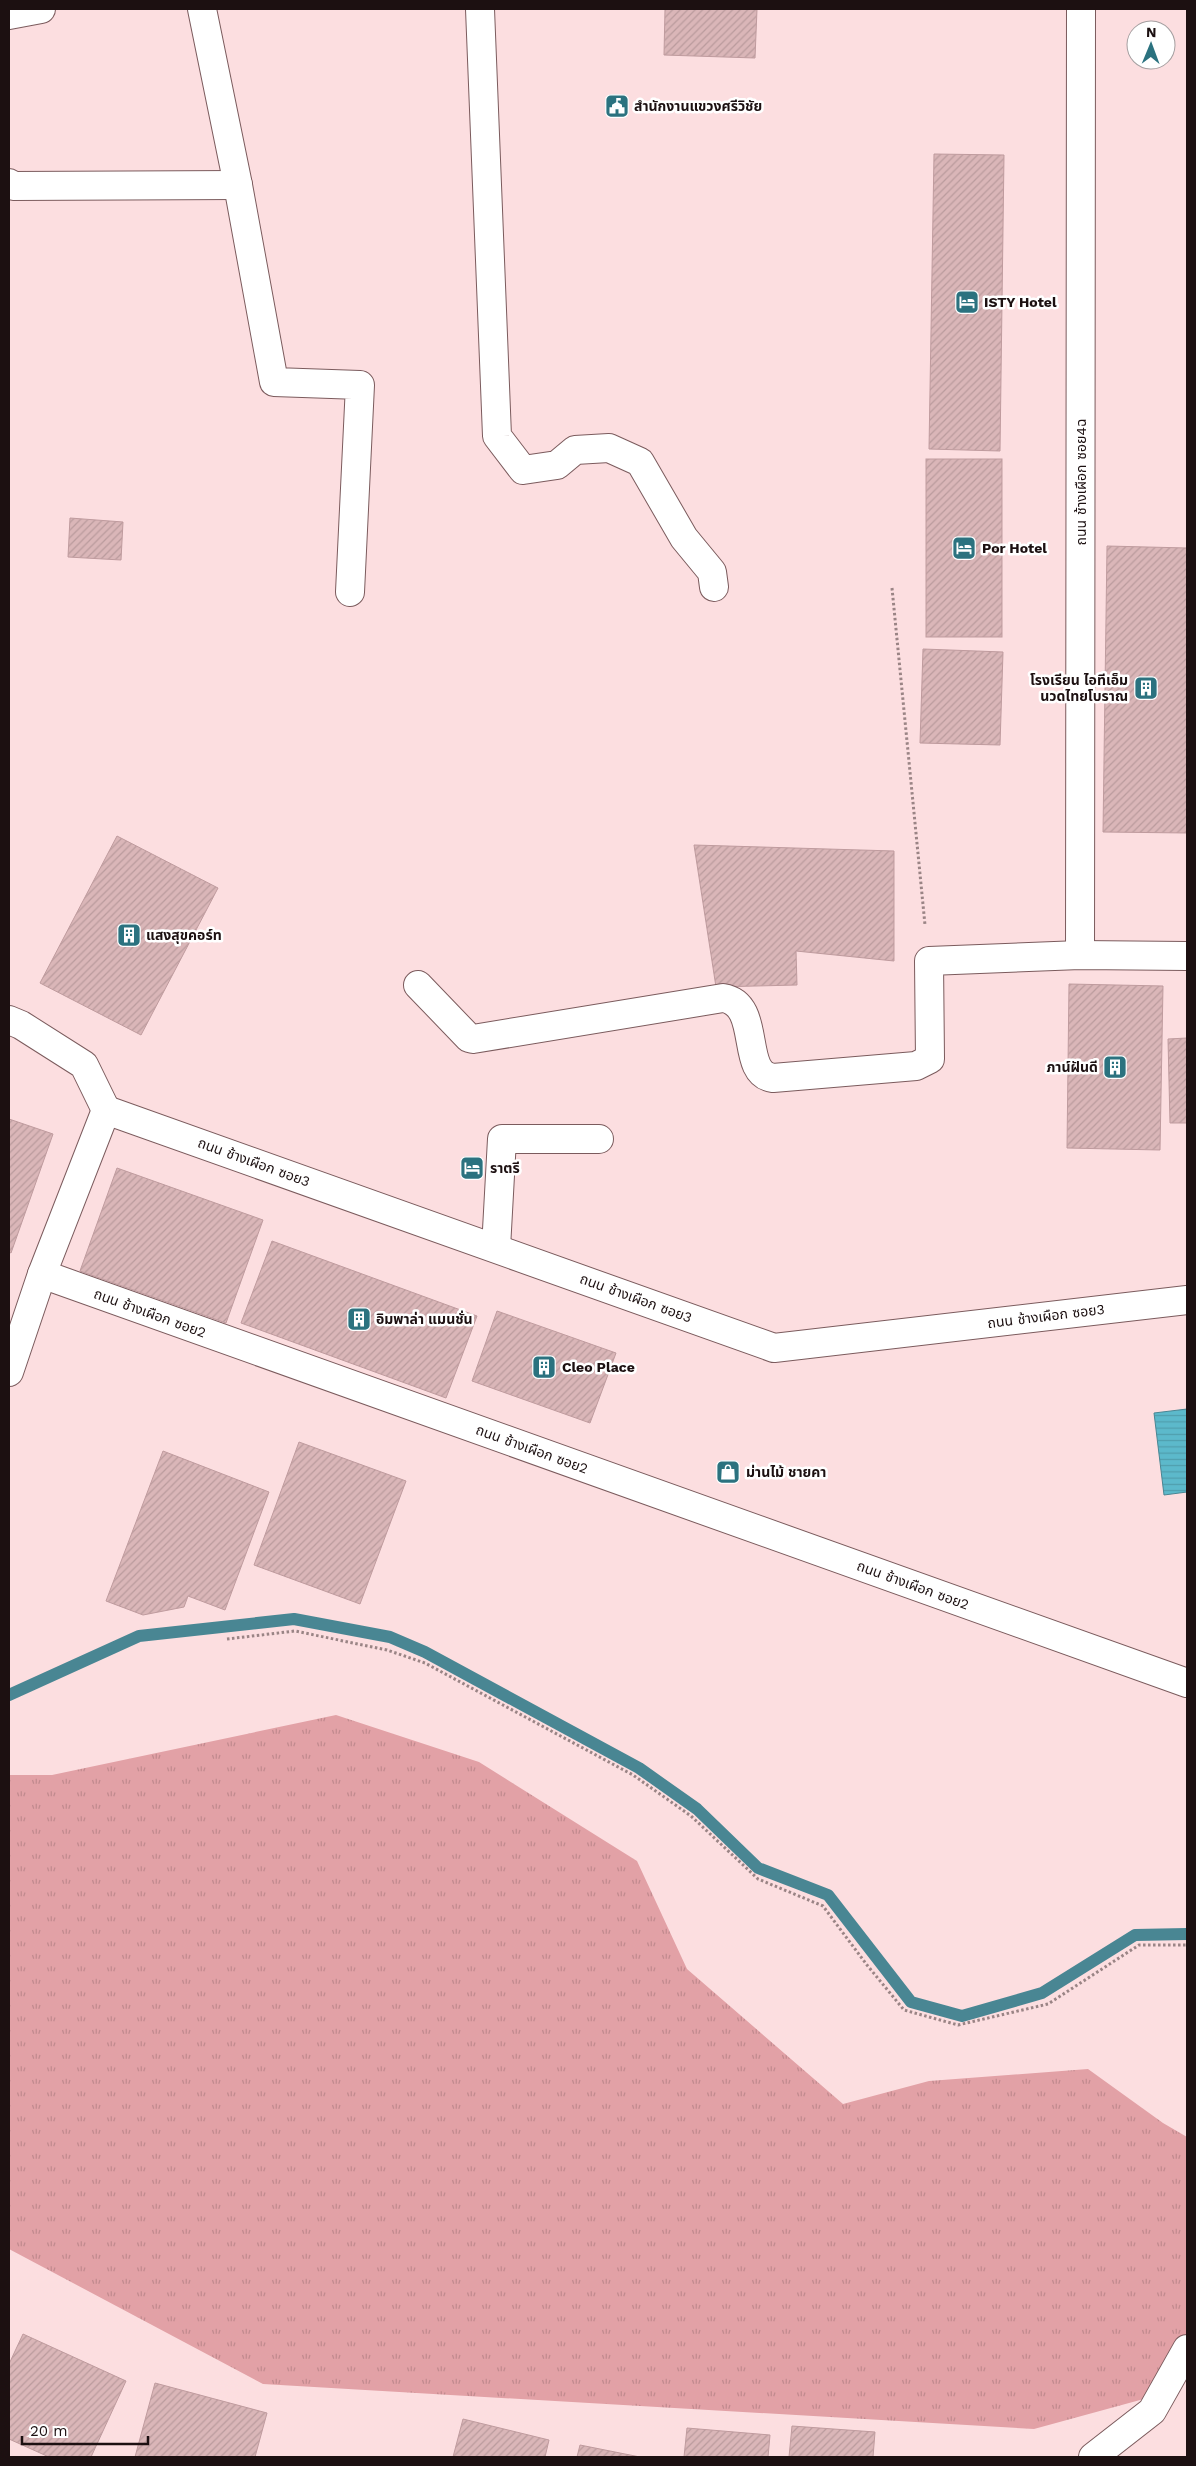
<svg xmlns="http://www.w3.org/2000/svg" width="1196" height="2466" font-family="'Work Sans','Noto Sans Thai',sans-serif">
	<defs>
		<pattern id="grass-tufts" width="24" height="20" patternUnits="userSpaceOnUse" patternTransform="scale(1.25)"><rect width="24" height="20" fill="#e2a1a6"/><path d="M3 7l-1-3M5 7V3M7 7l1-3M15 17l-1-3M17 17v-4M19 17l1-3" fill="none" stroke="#c18a8e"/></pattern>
		<pattern id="water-rules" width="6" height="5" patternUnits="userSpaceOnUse" patternTransform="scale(1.25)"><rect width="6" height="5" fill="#5cb9cb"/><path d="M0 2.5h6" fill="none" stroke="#4f9ead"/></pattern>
		<pattern id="building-hatch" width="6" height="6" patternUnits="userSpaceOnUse" patternTransform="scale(1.25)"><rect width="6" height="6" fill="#dab6b8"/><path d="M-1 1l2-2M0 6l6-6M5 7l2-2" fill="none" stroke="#ba9b9d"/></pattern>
	</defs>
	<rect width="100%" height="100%" fill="#fcdee0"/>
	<!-- grass -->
	<path fill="url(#grass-tufts)" d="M336 1715 479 1762 637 1861 687 1969 843 2104 929 2081 1088 2069 1163 2123 1187 2137V2363L1151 2397 1034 2429 263 2384 9 2249V1775H52Z"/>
	<!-- water -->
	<path fill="url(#water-rules)" stroke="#498693" d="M1187 1409V1492L1164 1495 1154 1413Z"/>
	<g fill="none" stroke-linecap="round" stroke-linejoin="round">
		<!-- stream -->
		<path stroke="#498693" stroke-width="12" d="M9 1695 139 1636 294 1619 390 1637 425 1652 639 1768 697 1809 758 1868 828 1895 911 2002 962 2016 1042 1993 1135 1935 1187 1934"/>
	</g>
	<!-- building -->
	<g fill="url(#building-hatch)" stroke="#bf9b9e">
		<path d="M665 9H757L755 58 664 55Z"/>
		<path d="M934 154 1004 155 1000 451 929 449Z"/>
		<rect x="926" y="459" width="76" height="178"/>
		<path d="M70 518 123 522 121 560 68 557Z"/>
		<path d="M1107 546 1187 548V833L1103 832Z"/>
		<path d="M923 649 1003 652 1000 745 920 743Z"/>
		<path d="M117 836 218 888 141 1035 40 983Z"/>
		<path d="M694 845 894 851V961L796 951 797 985 716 987Z"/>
		<path d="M1069 984 1163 986 1160 1150 1067 1148Z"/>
		<path d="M1187 1038V1123H1170L1168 1039Z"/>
		<path d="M9 1119 53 1134 11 1253 9 1252Z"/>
		<path d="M117 1168 263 1220 226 1323 80 1271Z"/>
		<path d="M272 1241 477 1316 446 1398 241 1323Z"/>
		<path d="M497 1311 616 1353 590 1423 472 1381Z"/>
		<path d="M299 1442 406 1481 360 1604 254 1565Z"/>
		<path d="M163 1451 269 1492 225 1610 188 1596 184 1607 143 1615 106 1601Z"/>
		<path d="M23 2334 126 2381 91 2457H49L9 2439V2364Z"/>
		<path d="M155 2383 267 2413 255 2457H135Z"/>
		<path d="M463 2419 549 2440 545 2457H453Z"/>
		<path d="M792 2426 875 2432 873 2457H789Z"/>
		<path d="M687 2428 770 2435 768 2457H684Z"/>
		<path d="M580 2445 640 2457H577Z"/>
	</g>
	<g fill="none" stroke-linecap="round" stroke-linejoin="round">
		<!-- minor casing -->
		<g stroke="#7b5b5d" stroke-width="30">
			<g id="minor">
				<path d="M202 9 238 185 274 382 360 385 350 592"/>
				<path d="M480 9 497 436 523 470 557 465 575 450 609 448 640 462 684 538 712 572 714 587"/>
				<path d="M9 15 41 9"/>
				<path d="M9 183 13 186 238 185"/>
				<path d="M1080 955 1081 9"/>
				<path d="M418 985 469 1038 473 1039 723 998C763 1004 739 1074 773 1078L916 1066 930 1059 929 961 1080 955 1187 956"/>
				<path d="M9 1020 21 1025 84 1065 106 1110"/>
				<path d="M106 1110 42 1274 1187 1683"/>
				<path d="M106 1110 774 1348 1187 1300"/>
				<path d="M496 1248 502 1139H599"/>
				<path d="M9 1372 42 1274"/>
				<path d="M1093 2457 1152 2411 1187 2349"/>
			</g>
		</g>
		<!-- path -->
		<g stroke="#9a8485" stroke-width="3" stroke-dasharray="2.5 2.5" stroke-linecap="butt">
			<path d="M892 588 925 925"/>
			<path d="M227 1639 295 1631 387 1650 425 1663 633 1775 691 1816 758 1879 823 1906 867 1965 904 2010 958 2025 1048 2004 1139 1945H1187"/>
		</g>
		<!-- minor -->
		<use href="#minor" stroke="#fff" stroke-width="28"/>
	</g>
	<!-- icons -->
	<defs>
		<g id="civic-square" transform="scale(1.25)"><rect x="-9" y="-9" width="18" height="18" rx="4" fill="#2b727f" stroke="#fff"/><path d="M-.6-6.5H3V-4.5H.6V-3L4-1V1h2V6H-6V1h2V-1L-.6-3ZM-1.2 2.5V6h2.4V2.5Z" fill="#fff"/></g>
		<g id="hotel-square" transform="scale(1.25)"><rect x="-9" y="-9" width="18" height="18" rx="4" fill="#2b727f" stroke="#fff"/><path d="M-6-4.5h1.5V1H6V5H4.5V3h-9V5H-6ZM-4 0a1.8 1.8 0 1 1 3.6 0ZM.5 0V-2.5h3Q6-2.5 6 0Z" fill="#fff"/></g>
		<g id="building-square" transform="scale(1.25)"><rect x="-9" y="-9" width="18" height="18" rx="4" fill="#2b727f" stroke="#fff"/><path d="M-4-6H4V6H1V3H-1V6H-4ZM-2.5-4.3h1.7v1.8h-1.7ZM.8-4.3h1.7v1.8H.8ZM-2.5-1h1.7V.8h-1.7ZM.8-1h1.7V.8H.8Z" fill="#fff"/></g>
		<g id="shop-square" transform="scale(1.25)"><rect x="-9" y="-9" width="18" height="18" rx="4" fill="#2b727f" stroke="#fff"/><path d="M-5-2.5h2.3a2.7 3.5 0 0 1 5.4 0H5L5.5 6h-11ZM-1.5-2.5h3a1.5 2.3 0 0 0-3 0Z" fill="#fff"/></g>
	</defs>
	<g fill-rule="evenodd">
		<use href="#civic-square" x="617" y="106"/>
		<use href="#hotel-square" x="967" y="302"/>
		<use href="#hotel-square" x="964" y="548"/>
		<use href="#building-square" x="1146" y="688"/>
		<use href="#building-square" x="129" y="935"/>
		<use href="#building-square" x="1115" y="1067"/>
		<use href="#hotel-square" x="472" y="1168"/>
		<use href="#building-square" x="359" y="1319"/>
		<use href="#building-square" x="544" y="1367"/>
		<use href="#shop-square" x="728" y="1472"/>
	</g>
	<g text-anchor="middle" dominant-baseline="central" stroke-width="5" stroke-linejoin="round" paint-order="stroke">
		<!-- poi labels -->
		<g font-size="14" font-weight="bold" fill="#1c1011" stroke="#fff" text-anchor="start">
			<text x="634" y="106">สำนักงานแขวงศรีวิชัย</text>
			<text x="984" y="302">ISTY Hotel</text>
			<text x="982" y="548">Por Hotel</text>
			<text x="1128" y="680" text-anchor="end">โรงเรียน ไอทีเอ็ม<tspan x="1128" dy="16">นวดไทยโบราณ</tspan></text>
			<text x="146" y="935">แสงสุขคอร์ท</text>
			<text x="1098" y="1067" text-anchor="end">ภาน์ฝันดี</text>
			<text x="490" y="1168">ราตรี</text>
			<text x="376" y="1319">อิมพาล่า แมนชั่น</text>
			<text x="562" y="1367">Cleo Place</text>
			<text x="746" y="1472">ม่านไม้ ชายคา</text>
		</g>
		<!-- street labels -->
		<g font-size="14" fill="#1c1011" stroke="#fff">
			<text transform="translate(1081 482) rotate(-90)">ถนน ช้างเผือก ซอย4ฉ</text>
			<text transform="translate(254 1162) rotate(20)">ถนน ช้างเผือก ซอย3</text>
			<text transform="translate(636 1298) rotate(20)">ถนน ช้างเผือก ซอย3</text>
			<text transform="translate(150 1313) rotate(20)">ถนน ช้างเผือก ซอย2</text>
			<text transform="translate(1046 1316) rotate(-7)">ถนน ช้างเผือก ซอย3</text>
			<text transform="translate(532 1449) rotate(20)">ถนน ช้างเผือก ซอย2</text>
			<text transform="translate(913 1585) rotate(20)">ถนน ช้างเผือก ซอย2</text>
		</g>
	</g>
	<!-- border -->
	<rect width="1196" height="2466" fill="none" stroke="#1c1011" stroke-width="20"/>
	<!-- north arrow -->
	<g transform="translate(1151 45) rotate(1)"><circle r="24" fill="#ffffff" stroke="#a49fa0"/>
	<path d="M0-4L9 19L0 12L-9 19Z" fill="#2b727f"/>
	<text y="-8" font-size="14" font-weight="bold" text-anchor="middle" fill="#1c1011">N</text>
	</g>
	<!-- scale -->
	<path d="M22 2436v8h126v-8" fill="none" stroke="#1c1011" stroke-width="2.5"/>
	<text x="30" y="2436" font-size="15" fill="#1c1011" stroke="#ffffff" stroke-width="4" paint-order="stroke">20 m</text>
</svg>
